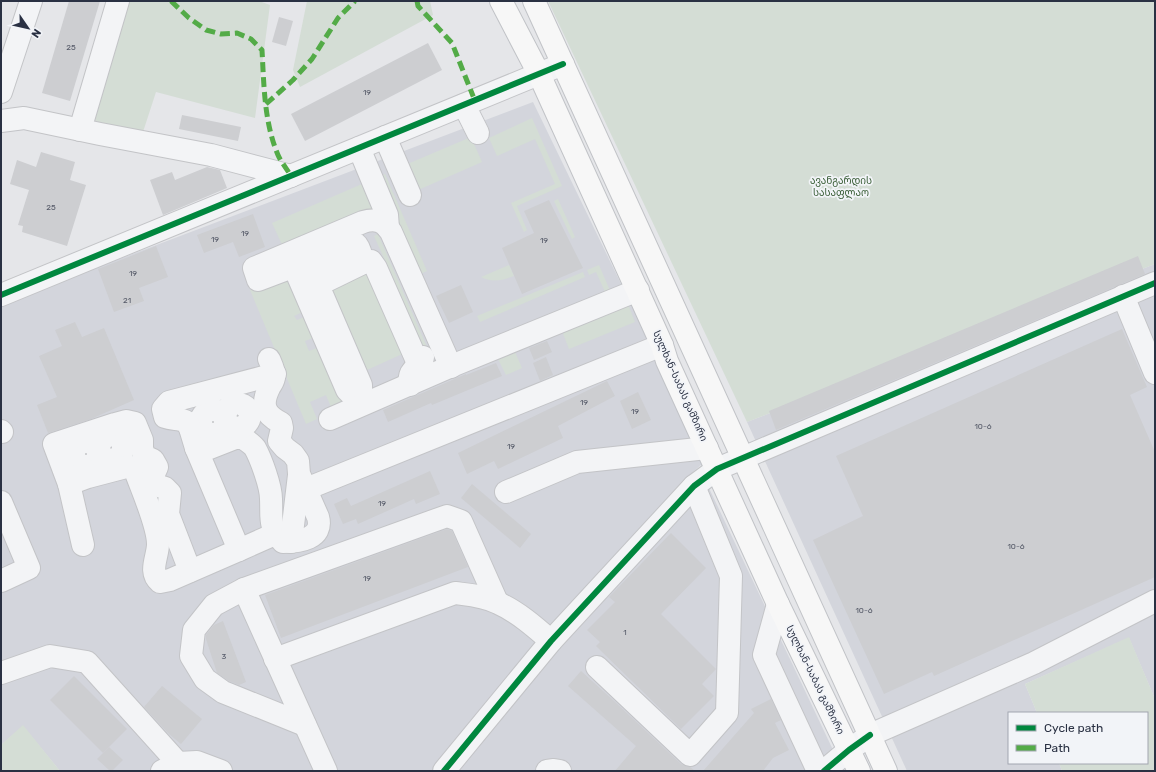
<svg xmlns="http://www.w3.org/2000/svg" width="1156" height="772" font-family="Rubik,'Noto Sans Georgian',sans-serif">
	<rect width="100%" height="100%" fill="#e5e6e9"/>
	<!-- built -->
	<g fill="#d3d5dc">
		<path d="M533 102 654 352 702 464 685 479 432 771H60L23 726 1 745V304Z"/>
		<path d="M1155 264V699L1129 638 1025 684 1037 713H1009V763H1059L1062 771H907L747 422Z"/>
		<path d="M708 486 843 771H457L559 643Z"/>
	</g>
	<!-- green -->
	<g fill="#d4ddd5">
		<path d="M128 1H259L270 5 255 118 156 92 142 135 95 121 100 95Z"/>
		<path d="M307 1H430L433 15 300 87 293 70Z"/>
		<path d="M548 1H1155V264L747 422Z"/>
		<path d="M532 118 562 186 517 206 527 230 524 232 511 203 555 184 535 139 497 156 489 138Z"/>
		<path d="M471 137 482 162 409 194 398 168Z"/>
		<path d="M385 174 427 271 416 276 386 205 284 249 272 223Z"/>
		<path d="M558 199 575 237 572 239 554 201Z"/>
		<path d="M378 234 437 370 433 368 374 236Z"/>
		<path d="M372 263 411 350 367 370 328 283Z"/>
		<path d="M509 265 514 276C503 280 492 283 481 277Z"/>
		<path d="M599 265 611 293 606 294 596 272 589 275 587 270Z"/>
		<path d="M583 272 585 277 480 322 477 316Z"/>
		<path d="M291 274 307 310 294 316 297 320 309 315 318 336 305 341 309 351 322 346 347 403 333 412 326 395 310 402 317 419 306 424 250 290Z"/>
		<path d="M626 299 635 322 569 349 560 326Z"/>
		<path d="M524 348 515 352 522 368 506 375 497 357Z"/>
		<path d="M1129 637 1155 699V771H1062L1059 763H1147V713H1037L1025 684Z"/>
		<path d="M23 725 60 771H1V745Z"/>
	</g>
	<!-- building -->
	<g fill="#cdced1">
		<path d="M69 1H100L70 101 42 93Z"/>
		<path d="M279 17 293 21 286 46 272 42Z"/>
		<path d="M428 43 442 70 305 141 291 114Z"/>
		<path d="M182 115 241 127 238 141 179 129Z"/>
		<path d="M41 152 75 162 70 180 86 185 67 246 22 232 23 226 18 225 29 190 10 184 17 160 36 167Z"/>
		<path d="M207 167 220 170 227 188 163 215 150 180 172 172 175 180Z"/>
		<path d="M549 200 583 268 522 294 502 248 534 233 524 211Z"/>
		<path d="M253 214 265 247 239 257 233 242 204 253 197 235Z"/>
		<path d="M156 246 168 277 139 288 144 301 114 312 98 269Z"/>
		<path d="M1138 256 1145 274 776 430 769 411Z"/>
		<path d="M461 285 473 312 449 323 436 296Z"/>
		<path d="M75 322 82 337 104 328 134 400 91 419 48 433 37 405 57 397 39 356 62 346 55 330Z"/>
		<path d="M1122 329 1147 387 1130 395 1155 452V577L934 676 932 672 884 694 813 540 863 516 836 456Z"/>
		<path d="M547 341 552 352 534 360 529 348Z"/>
		<path d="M546 357 553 375 540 381 533 363Z"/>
		<path d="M496 363 502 376 432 405 431 403 388 422 383 410 459 377 466 374V375Z"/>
		<path d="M607 381 615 396 558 426 563 438 498 469 494 461 467 474 458 453Z"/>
		<path d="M638 392 651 420 632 429 620 401Z"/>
		<path d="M430 471 440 494 416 504 414 499 358 524 356 519 343 524 334 504 347 498 351 506Z"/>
		<path d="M472 484 531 534 520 548 461 498Z"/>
		<path d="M447 529 452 531 468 567 281 638 265 595Z"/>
		<path d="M671 533 706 568 661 614 716 669 702 684 714 696 681 729 596 646 600 642 587 630 615 602 609 597Z"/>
		<path d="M223 621 246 682 239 685 229 681 217 673 206 639V635L214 625Z"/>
		<path d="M581 671 613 700 681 764 687 767H690L695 771H615L636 746 568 686Z"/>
		<path d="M74 676 127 729 103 753 50 700Z"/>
		<path d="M162 686 202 719 181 744 169 734 144 707Z"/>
		<path d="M771 699 781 720 775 723 789 750 773 758 763 771H703L754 713 751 709Z"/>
		<path d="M109 747 123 760 112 771H110L97 759Z"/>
	</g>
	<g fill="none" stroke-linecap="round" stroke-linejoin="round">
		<!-- minor casing -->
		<g stroke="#c3c4c7" stroke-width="24">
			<g id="minor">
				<path d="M1 92 31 1"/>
				<path d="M464 105 478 133"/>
				<path d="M1 121 24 118 100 134 211 155 291 176"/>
				<path d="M80 130 118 1"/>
				<path d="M385 137 410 195"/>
				<path d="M359 148 387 215 388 228"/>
				<path d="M1 295 563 64"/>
				<path d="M1123 296 1155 373"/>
				<path d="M416 367 417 361 376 268 371 261H367L328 280 320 285 321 292 361 385V391L359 393 352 395 347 390 297 274C301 266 312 266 320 264 320 260 320 256 324 253 335 244 340 263 350 263 372 263 354 228 341 246 335 255 346 263 333 271H327L321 266C310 269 307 270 296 266H295L258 280 254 268 363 222C376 218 384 221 391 232L451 367"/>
				<path d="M410 385C407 366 422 369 423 357"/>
				<circle cx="213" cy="422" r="12"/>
				<path d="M201 419 190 428 196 448 207 449 235 438H243C247 441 252 444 255 448 261 459 271 486 271 499 272 518 268 526 283 542 299 542 324 539 318 517L299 474 298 461 293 454 285 448 279 441 282 428 281 423C264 414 261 405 269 388 271 384 274 381 274 377 275 371 271 364 269 359"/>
				<path d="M225 419C226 412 227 406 234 404 237 403 241 404 243 405 260 414 242 440 225 421"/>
				<path d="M330 419 454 365 638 290"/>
				<path d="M190 428 187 422C180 418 173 420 165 417L163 409 169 402 275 374"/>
				<path d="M1 431 2 432"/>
				<circle cx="86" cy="454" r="12"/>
				<path d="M196 448 239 550 275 534"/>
				<path d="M98 450 101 441C105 437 109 434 115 436 133 442 118 473 99 453"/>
				<path d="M69 484 88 477 126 467H131L136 473C143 492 158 526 158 544 158 557 148 572 160 582L170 580 239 550"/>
				<path d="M306 489 662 345"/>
				<path d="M506 492 577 462 707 448"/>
				<path d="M1 502 29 568 1 581"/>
				<path d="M291 542 299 475"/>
				<path d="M83 545 69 484 54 444 115 424 126 421 135 423 142 440V448L144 456 153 460 157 467 153 476 156 485 165 488 170 493 168 514 190 571"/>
				<path d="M244 589 326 771"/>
				<path d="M778 604 764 655 818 771"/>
				<path d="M275 659 455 593C470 595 485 596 498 603 518 612 535 627 551 641"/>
				<path d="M597 667 690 755 727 713 731 576 694 486"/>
				<path d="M1 673 50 656 87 662 178 763"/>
				<path d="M305 725 223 692 205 679 191 656 194 630 214 605 244 589 447 516 461 521 497 602"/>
				<path d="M162 771 178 763 197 762 221 771"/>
				<path d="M444 771 551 641 694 486 717 469 1155 283"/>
				<path d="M547 771 554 770 560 771"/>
				<path d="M824 771 849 750 870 735 1034 663 1155 601"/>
			</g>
		</g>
		<!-- major casing -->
		<g stroke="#c1c3c7" stroke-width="24">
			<g id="major">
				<path d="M501 1 539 74 653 325 662 345 667 361 778 604 859 771"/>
				<path d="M534 1 886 771"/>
			</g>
		</g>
		<!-- minor -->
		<use href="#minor" stroke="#f3f4f6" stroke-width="22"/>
		<!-- major -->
		<use href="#major" stroke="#f7f7f7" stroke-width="22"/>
		<!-- quiet -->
		<g stroke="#53ab47" stroke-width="5" stroke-dasharray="10 5" stroke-linecap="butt">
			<path d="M171 1 189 18 206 30 221 34 237 33 251 39 262 50C264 85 264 122 278 155 281 162 287 169 291 176"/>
			<path d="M417 1 418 6 452 43 475 101"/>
			<path d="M266 104 293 80 312 59 338 18 355 1"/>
		</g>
		<!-- cycleway casing -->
		<g stroke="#f2f4f8" stroke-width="8">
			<g id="cycleway">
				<path d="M1 295 563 64"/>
				<path d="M444 771 551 641 694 486 717 469 1155 283"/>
				<path d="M824 771 849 750 870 735"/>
			</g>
		</g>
		<!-- cycleway -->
		<use href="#cycleway" stroke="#00873e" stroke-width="6"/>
	</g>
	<g text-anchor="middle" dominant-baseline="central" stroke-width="3.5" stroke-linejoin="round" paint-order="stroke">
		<!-- number labels -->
		<g font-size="8" fill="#545967">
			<text x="71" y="47">25</text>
			<text x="367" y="92">19</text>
			<text x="51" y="207">25</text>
			<text x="245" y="233">19</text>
			<text x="215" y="239">19</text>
			<text x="544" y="240">19</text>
			<text x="133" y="273">19</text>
			<text x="127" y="300">21</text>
			<text x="584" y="402">19</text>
			<text x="635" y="411">19</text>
			<text x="983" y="426">10-6</text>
			<text x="511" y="446">19</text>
			<text x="382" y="503">19</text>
			<text x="1016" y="546">10-6</text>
			<text x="367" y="578">19</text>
			<text x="864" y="610">10-6</text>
			<text x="625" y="632">1</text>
			<text x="224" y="656">3</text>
		</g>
		<!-- park labels -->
		<g font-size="10" fill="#3b5f38" stroke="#f2f4f8">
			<text x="841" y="181">ავანგარდის<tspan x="841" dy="12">სასაფლაო</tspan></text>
		</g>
		<!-- street labels -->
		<g font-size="10" fill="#2a3143" stroke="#f2f4f8">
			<text transform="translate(680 386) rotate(66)">სულხან-საბას გამზირი</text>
			<text transform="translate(815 680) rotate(64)">სულხან-საბას გამზირი</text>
		</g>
	</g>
	<!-- border -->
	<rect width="1156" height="772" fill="none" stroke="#2a3143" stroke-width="4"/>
	<!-- legend -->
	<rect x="1008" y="712" width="140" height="52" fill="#f2f4f8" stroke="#a2a6b0"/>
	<rect x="1016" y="725" width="20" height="6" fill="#00873e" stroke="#a2a6b0"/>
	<text x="1044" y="732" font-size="12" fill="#2a3143">Cycle path</text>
	<rect x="1016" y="745" width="20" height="6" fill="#53ab47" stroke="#a2a6b0"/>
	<text x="1044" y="752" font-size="12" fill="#2a3143">Path</text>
	<!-- north arrow -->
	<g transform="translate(28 28) rotate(124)" stroke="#f2f4f8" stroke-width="3" paint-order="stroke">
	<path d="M0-3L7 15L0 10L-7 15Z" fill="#2a3143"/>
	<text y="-6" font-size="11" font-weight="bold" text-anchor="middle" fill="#2a3143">N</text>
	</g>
</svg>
